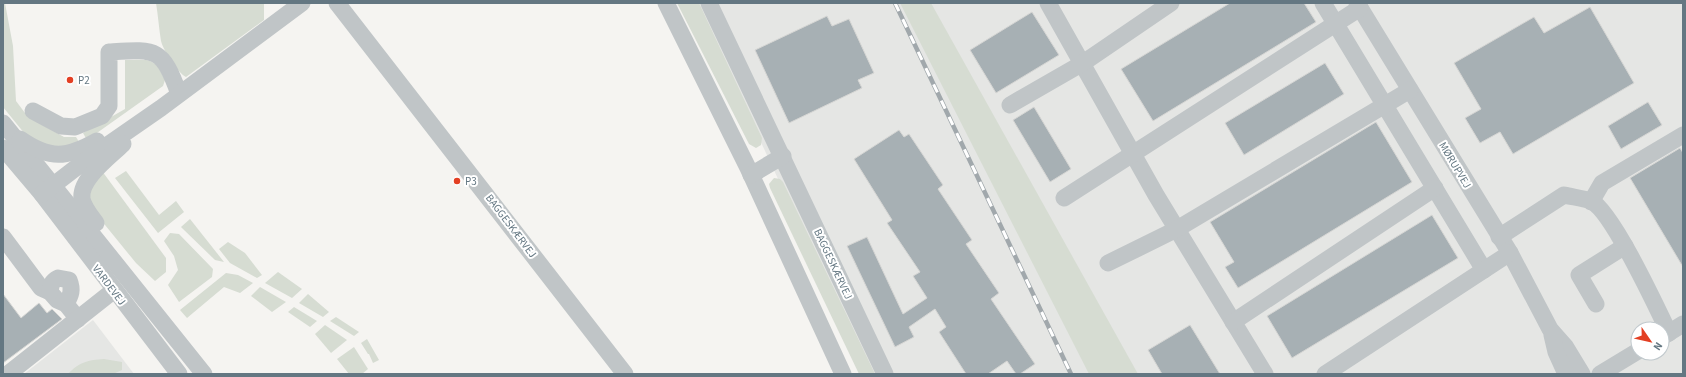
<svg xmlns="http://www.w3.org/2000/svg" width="1686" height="377" font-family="'Source Sans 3',sans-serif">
	<rect width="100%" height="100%" fill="#f5f4f1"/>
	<!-- built -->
	<g fill="#e5e6e4" fill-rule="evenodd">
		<path d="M696 3H1683V374H869ZM1638 329H1662V353H1638Z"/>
		<path d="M93 320 134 374H24Z"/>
	</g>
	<!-- green -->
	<g fill="#d6dcd2">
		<path d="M3 3H5L13 46 16 101 28 117 64 137H76L81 145 61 151 29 139 3 107Z"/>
		<path d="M156 3H264V20L186 77C178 73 163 50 161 41 159 29 158 15 156 3Z"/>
		<path d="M677 3H699L762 138 761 145 756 148 749 144Z"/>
		<path d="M900 3H931L1138 374H1089Z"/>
		<path d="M125 60C149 60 154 56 165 80L163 86 87 140 83 133 125 109Z"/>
		<path d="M102 171 166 258V272L155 281 136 263 92 209C85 193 91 184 102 171Z"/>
		<path d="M126 171 159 215 176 201 184 212 158 233 115 178Z"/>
		<path d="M774 178 780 179 783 182 875 374H859L770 188 769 184Z"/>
		<path d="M190 219 224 262 215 260 181 227Z"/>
		<path d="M170 233 179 234 213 269 212 277 179 302 168 285 178 270 174 256 164 241Z"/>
		<path d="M228 242 245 253 262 275 257 278 230 263 219 249Z"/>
		<path d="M278 272 302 289 292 298 265 283Z"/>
		<path d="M226 273 238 275 253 283 240 293 224 287 187 318 180 310Z"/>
		<path d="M260 287 286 302 272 312 251 296Z"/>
		<path d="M308 294 329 312 323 317 299 303Z"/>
		<path d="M294 307 317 321 310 327 288 312Z"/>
		<path d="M336 317 359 332 354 336 330 321Z"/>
		<path d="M325 325 347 340 331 353 315 334Z"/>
		<path d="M367 339 379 360 373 363 369 354H368L361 343Z"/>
		<path d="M354 347 368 369 362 374H349L337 359Z"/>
		<path d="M104 359 122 362V370L113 374H68C79 362 88 360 104 359Z"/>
	</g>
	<!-- building -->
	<g fill="#a7b0b4" stroke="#d6d6d4">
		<path d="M1230 3H1304L1316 22 1153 121 1121 69Z"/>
		<path d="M1590 7 1634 83 1513 154 1500 132 1480 143 1465 118 1481 109 1454 63 1534 17 1544 33Z"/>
		<path d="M1032 12 1059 55 996 93 970 50Z"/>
		<path d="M827 16 832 26 849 19 874 73 858 80 862 88 789 123 755 50Z"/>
		<path d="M1325 63 1344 94 1244 155 1225 123Z"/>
		<path d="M1648 102 1662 125 1621 149 1608 126Z"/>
		<path d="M1034 107 1071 169 1050 182 1013 120Z"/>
		<path d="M1376 122 1412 182 1238 288 1225 267 1234 262 1210 222Z"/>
		<path d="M899 130 904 137 909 134 943 185 938 189 972 240 966 244 999 293 991 299 1035 364 1020 374H1016L1007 361 988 374H966L939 332 946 327 935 309 909 327 914 337 895 347 847 246 867 237 903 314 927 298 913 276 920 272 887 223 892 220 854 159Z"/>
		<path d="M1680 148 1683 153V267L1630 178Z"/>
		<path d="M1432 215 1458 258 1292 358 1267 316Z"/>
		<path d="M3 294 21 318 39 303 47 313 52 309 62 319 3 363Z"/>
		<path d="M1190 325 1220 374H1162L1148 350Z"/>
	</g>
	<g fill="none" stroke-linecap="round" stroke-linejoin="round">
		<!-- minor -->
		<g stroke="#c0c5c7" stroke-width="17">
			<path d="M337 3 625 374"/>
			<path d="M666 3 748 168 843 374"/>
			<path d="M709 3 885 374"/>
			<path d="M1048 3 1156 195 1265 374"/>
			<path d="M1323 3 1484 270"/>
			<path d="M1357 3 1510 253 1550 329 1565 346 1582 374"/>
			<path d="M1010 105 1083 63 1171 3"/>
			<path d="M33 111 61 126 75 127 102 116 109 106V52C156 49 162 47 179 94"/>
			<path d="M3 123 204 374"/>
			<path d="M20 139C50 160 67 158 97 141"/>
			<path d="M3 148 42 194 179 374"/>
			<path d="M751 175 783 156"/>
			<path d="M42 194 86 160 161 108 302 3"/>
			<path d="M1064 198 1360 8"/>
			<path d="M1591 202 1602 183 1683 135"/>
			<path d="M96 223C91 216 84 208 82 199 79 179 110 157 123 144"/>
			<path d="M3 237 41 288 50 292 57 300 66 304 78 319"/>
			<path d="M1499 237 1564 195C1572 197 1583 198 1591 201 1612 211 1657 308 1669 333"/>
			<path d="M1108 263 1177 229 1410 90"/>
			<path d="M50 292C51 284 52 281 58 278L69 280C73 290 71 295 66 304"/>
			<path d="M1596 304 1579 275 1625 246"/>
			<path d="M1233 322 1435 188"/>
			<path d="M1552 335 1556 352 1566 374"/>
			<path d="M1662 337 1683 324"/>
			<path d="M8 374 113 291"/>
			<path d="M1325 374 1510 253"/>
			<path d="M1600 374 1638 351"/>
		</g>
		<!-- rail casing -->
		<g stroke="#a1a8ac" stroke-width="4.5">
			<path id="rail" d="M895 3 1071 374"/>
		</g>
		<!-- rail -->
		<use href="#rail" stroke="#fff" stroke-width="3" stroke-dasharray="9" stroke-linecap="butt"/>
	</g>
	<!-- markers -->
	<g fill="#e33f23" stroke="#fff" stroke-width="1.5">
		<circle cx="70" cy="80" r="4"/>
		<circle cx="457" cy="181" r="4"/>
	</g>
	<g text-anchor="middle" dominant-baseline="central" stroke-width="4" stroke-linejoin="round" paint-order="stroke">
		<!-- poi labels -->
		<g font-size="11" fill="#647782" stroke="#fff" text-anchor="start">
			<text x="78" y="80">P2</text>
			<text x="465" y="181">P3</text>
		</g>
		<!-- street labels -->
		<g font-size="11" fill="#647782" stroke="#fff">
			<text transform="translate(1455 165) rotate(59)">MØRUPVEJ</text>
			<text transform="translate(511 226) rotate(53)">BAGGESKÆRVEJ</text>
			<text transform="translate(833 264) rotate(65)">BAGGESKÆRVEJ</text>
			<text transform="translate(109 285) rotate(53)">VARDEVEJ</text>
		</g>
	</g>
	<!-- border -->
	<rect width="1686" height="377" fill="none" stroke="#647782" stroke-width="8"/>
	<!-- north arrow -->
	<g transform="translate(1650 341) rotate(124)"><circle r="19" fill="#ffffff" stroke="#c1c9cd"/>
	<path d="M0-3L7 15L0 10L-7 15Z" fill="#e33f23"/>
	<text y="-6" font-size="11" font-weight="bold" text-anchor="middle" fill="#647782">N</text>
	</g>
</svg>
